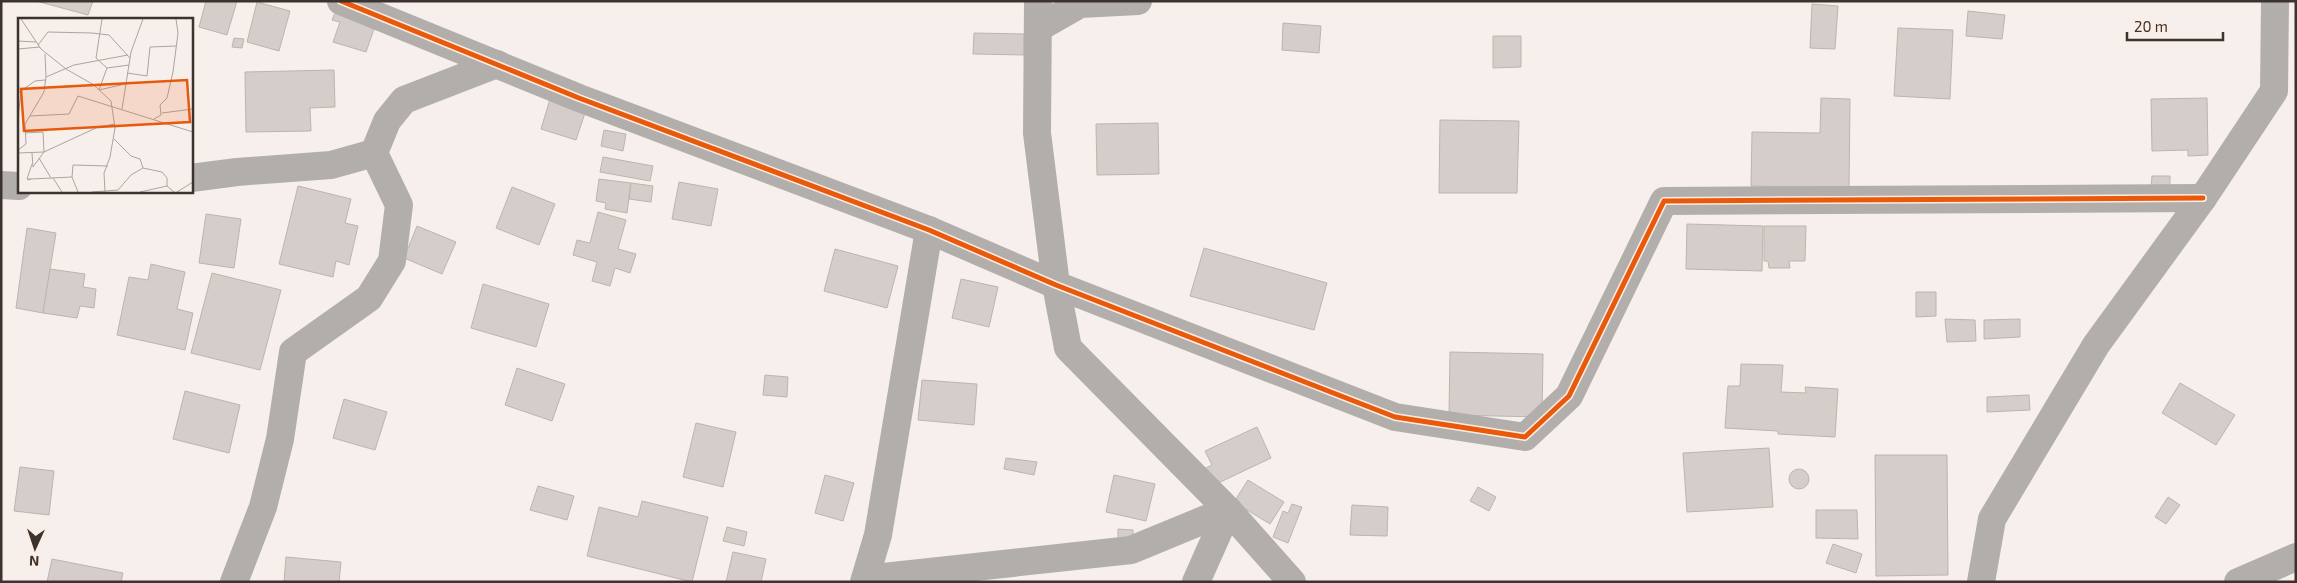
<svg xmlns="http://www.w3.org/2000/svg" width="2297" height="583" font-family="'Exo 2',sans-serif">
	<rect width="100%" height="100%" fill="#f7efeb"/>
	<!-- building -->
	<g fill="#d5cdc9" stroke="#bbb4af">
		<path d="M36 1H93L88 15Z"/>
		<path d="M206 1H237L227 35 199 27Z"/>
		<path d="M257 2 290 11 279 51 247 42Z"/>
		<path d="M1812 4 1838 6 1835 49 1810 48Z"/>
		<path d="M1968 11 2005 15 2002 39 1966 36Z"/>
		<path d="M335 13 375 26 366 52 333 42 340 22 332 20Z"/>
		<path d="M1283 23 1321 26 1319 53 1282 50Z"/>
		<path d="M1898 28 1953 30 1950 99 1894 96Z"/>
		<path d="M974 33 1024 34V55L973 54Z"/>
		<path d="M1493 36H1521V67L1493 68Z"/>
		<path d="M234 38 244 39 242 48 232 47Z"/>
		<path d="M334 70 335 107 310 108 311 131 246 132 245 72Z"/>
		<path d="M1821 98 1850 99 1849 188 1751 186 1752 132 1820 133Z"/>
		<path d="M2207 98 2208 155 2188 156V150L2152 151 2151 99Z"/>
		<path d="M550 99 586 110 576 140 541 129Z"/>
		<path d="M1440 120 1519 121 1517 193H1439Z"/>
		<path d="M1158 123 1159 174 1097 175 1096 124Z"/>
		<path d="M604 130 626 134 623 151 601 146Z"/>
		<path d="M603 157 653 166 650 181 600 172Z"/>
		<path d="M2152 176H2170V188H2151Z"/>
		<path d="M599 179 631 183 627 213 605 209 606 203 596 201Z"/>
		<path d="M679 182 718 189 711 226 672 219Z"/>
		<path d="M631 183 653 186 651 202 629 199Z"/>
		<path d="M298 186 351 199 345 223 358 226 349 265 336 261 333 277 279 264Z"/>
		<path d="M512 187 555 204 539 245 496 228Z"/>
		<path d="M598 212 626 220 618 249 636 254 630 273 615 268 610 286 592 281 597 262 573 255 577 240 590 243Z"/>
		<path d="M206 214 241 219 234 268 199 263Z"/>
		<path d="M1687 224 1763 226 1762 271 1686 269Z"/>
		<path d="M417 226 456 242 442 274 404 258Z"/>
		<path d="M1764 226H1806L1805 261H1789L1790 268H1769L1768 261H1764Z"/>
		<path d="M27 228 56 233 43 313 16 308Z"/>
		<path d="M1204 248 1327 283 1314 330 1190 296Z"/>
		<path d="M835 249 898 266 887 308 824 291Z"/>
		<path d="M151 264 185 272 177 309 193 313 185 350 117 335 129 277 148 280Z"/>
		<path d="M50 269 85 274 83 287 96 289 94 308 80 306 77 318 43 313Z"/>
		<path d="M212 273 281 290 260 370 191 353Z"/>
		<path d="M961 279 998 287 989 327 952 318Z"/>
		<path d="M483 284 549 304 536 347 471 328Z"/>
		<path d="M1916 292H1936V316L1916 317Z"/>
		<path d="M1945 319 1975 320 1976 341 1947 342Z"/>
		<path d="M2020 319V337L1984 339V320Z"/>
		<path d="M1450 352 1543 354 1542 417 1449 415Z"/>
		<path d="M1741 364 1783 365 1781 392 1806 393 1805 387 1838 389 1835 437 1778 434V431L1725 428 1728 386H1740Z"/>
		<path d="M517 368 565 384 552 421 505 405Z"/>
		<path d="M765 375 788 377 787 397 763 395Z"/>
		<path d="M922 380 977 384 974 425 918 420Z"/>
		<path d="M2180 383 2235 415 2216 445 2162 413Z"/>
		<path d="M185 391 240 405 229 453 173 439Z"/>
		<path d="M2029 395 2030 410 1987 412V397Z"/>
		<path d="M344 399 387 412 375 450 333 438Z"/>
		<path d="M696 423 736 432 723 487 683 477Z"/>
		<path d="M1257 427 1271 458 1212 486 1204 469 1212 465 1205 451Z"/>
		<path d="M1769 448 1773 507 1687 512 1683 453Z"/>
		<path d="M1875 455H1947L1948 575 1876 576Z"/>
		<path d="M1006 458 1037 462 1034 475 1004 469Z"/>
		<path d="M20 467 54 471 49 515 14 511Z"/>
		<circle cx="1799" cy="479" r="10"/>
		<path d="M825 475 854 483 843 521 815 513Z"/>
		<path d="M1114 475 1155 484 1146 521 1106 512Z"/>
		<path d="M1248 480 1284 502 1270 524 1234 502Z"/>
		<path d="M538 486 574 496 567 520 530 510Z"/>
		<path d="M1478 487 1496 497 1489 511 1470 501Z"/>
		<path d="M2168 497 2180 505 2166 524 2155 517Z"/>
		<path d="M642 501 708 517 692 582 587 556 599 507 638 517Z"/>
		<path d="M1292 504 1302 507 1288 543 1273 537 1283 511 1288 513Z"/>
		<path d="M1352 505 1388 507 1387 536 1350 535Z"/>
		<path d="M1816 510H1857L1858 539 1816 538Z"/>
		<path d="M727 527 747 532 744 546 723 541Z"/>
		<path d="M1118 529 1133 530V545H1118Z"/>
		<path d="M1833 544 1862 554 1856 573 1826 563Z"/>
		<path d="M733 552 766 559 761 582H726Z"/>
		<path d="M286 557 341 562 339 582H284Z"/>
		<path d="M52 559 123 573 121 582H47Z"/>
	</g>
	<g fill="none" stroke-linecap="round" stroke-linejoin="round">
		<!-- minor -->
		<g stroke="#b2aeab" stroke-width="28">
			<path d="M341 1 579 98 929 230 1056 285 1395 417 1525 437 1569 396 1664 201 2203 198"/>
			<path d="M1038 1 1037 133 1056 285 1068 348 1228 510 1292 582"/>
			<path d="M1038 28 1080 4 1138 1"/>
			<path d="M191 178 237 172 331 165 374 153"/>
			<path d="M1 185 19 186"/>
			<path d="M865 579 1131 550 1228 510"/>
			<path d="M234 582 263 507 280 439 293 352 369 298 392 261 399 205 374 153 387 121 404 100 497 64"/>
			<path d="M864 582 878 535 929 230"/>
			<path d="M1196 582 1228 510"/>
			<path d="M1981 582 1992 519 2096 345 2203 198 2274 91 2275 1"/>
			<path d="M2238 582 2296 557"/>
		</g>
		<!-- cycleway casing -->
		<g stroke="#fdeee5" stroke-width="8">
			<path id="cycleway" d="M341 1 579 98 929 230 1056 285 1395 417 1525 437 1569 396 1664 201 2203 198"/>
		</g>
		<!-- cycleway -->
		<use href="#cycleway" stroke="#e8590c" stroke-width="5"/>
	</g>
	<!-- overview -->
	<g transform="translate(18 18)">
		<rect width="175" height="175" fill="#f7efeb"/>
		<path fill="none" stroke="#aca49f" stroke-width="1" d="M3 1 23 31 48 51 76 67 93 83 97 110 92 139 86 155 87 174M84 1 78 40 89 50M0 23 18 24M20 27 30 14 74 15 91 17 112 40M0 31 22 29M27 36 28 59M109 55 129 58 132 29 159 28M81 72 89 50 111 47M81 72 107 66M0 75 17 63 27 62M104 91 113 34 125 1M144 95 175 91M12 98 51 96 60 78 175 114M0 101 3 73M136 101 143 97 142 87 149 80 155 54 160 15 158 1M7 115 25 114 26 134 15 149 14 135M96 121 113 138 122 141 125 150M0 132 8 126 7 106 26 74 28 59 56 47 110 37M0 135 26 134 80 109 97 106M21 140 33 160M54 159 60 174M35 160 44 174M9 161H13L10 162 9 161 14 146M13 161 54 159 55 147 90 148M74 174 100 172 113 157 125 150 144 154 149 160V168L156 174M122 174 149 168M159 174 175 164"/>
		<path fill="#e8590c" fill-opacity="0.15" stroke="#e8590c" stroke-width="2.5" d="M169 62 172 104 6 113 3 71Z"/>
		<rect width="175" height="175" fill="none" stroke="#3c332e" stroke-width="2.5"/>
	</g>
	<!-- border -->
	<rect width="2297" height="583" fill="none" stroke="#3c332e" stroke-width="5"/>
	<!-- north arrow -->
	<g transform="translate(35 548) rotate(183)" stroke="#fdeee5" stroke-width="4" paint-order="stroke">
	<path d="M0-4L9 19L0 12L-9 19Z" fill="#3c332e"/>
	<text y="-8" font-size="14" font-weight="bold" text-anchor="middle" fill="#3c332e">N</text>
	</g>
	<!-- scale -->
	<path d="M2127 32v8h96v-8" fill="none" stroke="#3c332e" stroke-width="2.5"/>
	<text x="2134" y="32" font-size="15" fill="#3c332e" stroke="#fdeee5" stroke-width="4" paint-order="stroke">20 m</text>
</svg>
